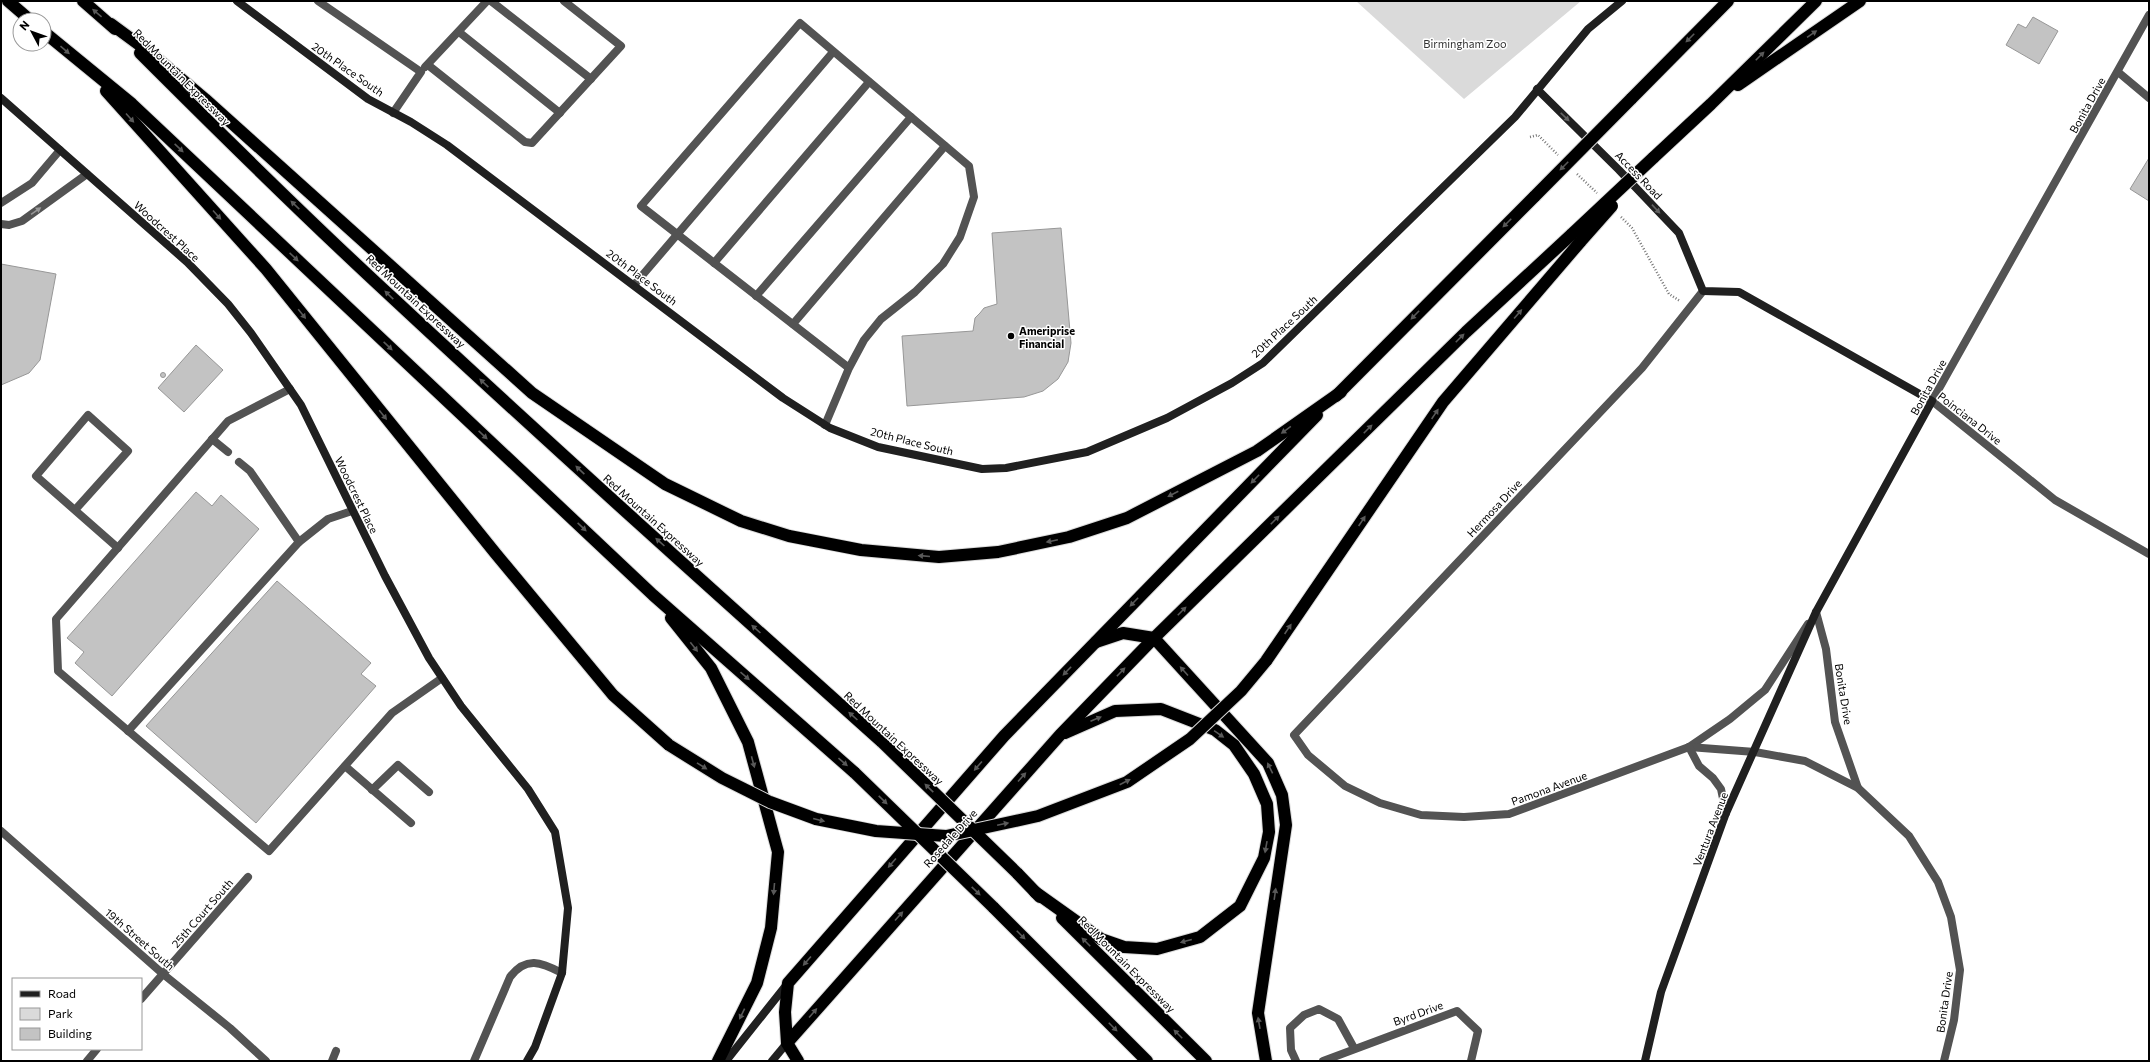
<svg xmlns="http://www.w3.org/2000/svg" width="2150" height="1062" font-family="Commissioner,sans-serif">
	<rect width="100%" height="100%" fill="#fff"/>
	<!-- green -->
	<path fill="#dadada" d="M1356 1H1581L1464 99Z"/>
	<!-- building -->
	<g fill="#c3c3c3" stroke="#979797">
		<path d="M2033 17 2058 31 2039 64 2006 45 2018 24 2026 28Z"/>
		<path d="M2149 158V201L2130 189Z"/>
		<path d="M1061 228 1071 343 1068 362 1058 379 1043 391 1024 397 907 406 902 336 973 331 975 318 980 313 984 308 997 304 992 233Z"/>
		<path d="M1 264 56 274 40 360 29 373 1 385Z"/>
		<path d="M196 345 223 370 184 412 158 388Z"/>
		<circle cx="163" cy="375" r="2.5"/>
		<path d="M196 492 212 506 221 495 259 529 112 696 75 663 84 652 67 638Z"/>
		<path d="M277 581 371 663 361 674 376 686 256 823 146 726Z"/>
	</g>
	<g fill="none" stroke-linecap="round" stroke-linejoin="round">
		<!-- highway casing -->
		<g stroke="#dbdbdb" stroke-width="14">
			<g id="highway">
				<path d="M8 1 30 20"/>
				<path d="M83 1 115 29"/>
				<path d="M111 24 153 55 205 99 532 393 665 484 741 521 789 536 861 550 939 557 998 552 1069 537 1127 518 1257 451 1341 392"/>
				<path d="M44 32 132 104 653 595 855 773"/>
				<path d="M140 53C224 137 309 221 396 301 556 450 719 596 882 742"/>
				<path d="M1738 85 1860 1"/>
				<path d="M106 91 266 269 496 554 613 695 669 745"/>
				<path d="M1631 99 1728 1"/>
				<path d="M1653 158 1711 104 1816 1"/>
				<path d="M1336 396 1535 196"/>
				<path d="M671 618 711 668 748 742 778 852 771 928 757 983 718 1061"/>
				<path d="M1096 642 1123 633 1154 638 1268 763 1282 795 1286 825 1258 1013 1266 1061"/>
				<path d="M1266 661 1443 402 1581 241"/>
				<path d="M1017 873 1040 897"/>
				<path d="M1035 892 1101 939 1124 947 1157 949 1200 937 1240 906 1264 858 1269 832 1267 804 1254 774 1234 745 1215 730 1161 709 1115 711 1065 733"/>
				<path d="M993 907 1147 1061"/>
				<path d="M1062 918 1206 1061"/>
				<path d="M787 1043 1060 735 1154 638 1466 332 1572 234"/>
				<path d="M798 1061 787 1043 785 1012 788 983 1004 736 1317 415"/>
			</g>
		</g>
		<!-- path -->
		<g stroke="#757575" stroke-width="2.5" stroke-dasharray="1 2" stroke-linecap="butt">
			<path d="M1530 137 1538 135 1558 155"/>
			<path d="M1577 174 1597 193"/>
			<path d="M1621 217 1632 228 1669 294 1680 301"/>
		</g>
		<!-- lane -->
		<g stroke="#535353" stroke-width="8">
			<path d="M318 1 421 72 393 113"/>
			<path d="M491 1 591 79"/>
			<path d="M459 32 560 113"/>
			<path d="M428 65 525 142 532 143 621 46 564 1"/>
			<path d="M425 67 487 1"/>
			<path d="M714 263 869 82"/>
			<path d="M634 285 833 52"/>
			<path d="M756 296 911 117"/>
			<path d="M793 324 945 146"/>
			<path d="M290 389 228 421 56 619 58 671 269 851 392 713 442 678"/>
			<path d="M825 425 849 368 864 340 881 319 915 292 943 264 960 237 974 197 969 166 800 23 641 206 849 368"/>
			<path d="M212 439 228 452"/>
			<path d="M75 510 128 451 88 415 36 476 118 548"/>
			<path d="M299 542 328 519 352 511"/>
			<path d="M128 731 299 542 250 471 239 462"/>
			<path d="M345 766 411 823"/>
			<path d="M372 790 398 765 429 792"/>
			<path d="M332 1061 336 1051"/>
		</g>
		<!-- street -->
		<g stroke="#535353" stroke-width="8">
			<path d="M2149 15 1932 401 2055 500 2149 554"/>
			<path d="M2118 72 2149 98"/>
			<path d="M1 203 32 183 60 150"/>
			<path d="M1 224 9 225 22 221 87 174"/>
			<path d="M1703 291 1642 368 1294 735 1308 755 1345 786 1380 803 1421 815 1464 817 1509 814 1689 747 1730 719 1765 690 1808 624"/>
			<path d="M1816 612 1826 649 1835 722 1858 788"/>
			<path d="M1689 747 1755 752 1805 761 1858 788 1909 836 1938 882 1951 917 1960 970 1954 1020 1944 1061"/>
			<path d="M1689 747 1699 766 1713 778 1721 789 1726 813"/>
			<path d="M1 831 163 974 230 1028 266 1061"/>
			<path d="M141 999 248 877"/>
			<path d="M87 1061 97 1049"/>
			<path d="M474 1061 510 977C526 956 541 962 562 973"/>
			<path d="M1296 1061 1291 1050 1290 1028 1304 1015 1319 1009 1338 1019 1354 1048"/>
			<path d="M1323 1061 1457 1011 1478 1031 1471 1061"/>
		</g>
		<!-- secondary -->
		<g stroke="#202020" stroke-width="8">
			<path d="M237 1 368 99 411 122 447 145 783 398 830 428 878 447 982 469 1006 468 1087 452 1167 418 1232 383 1263 363 1515 117 1588 29 1622 1"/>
			<path d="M1537 89 1619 170 1679 233 1703 291 1739 292 1932 401 1816 612 1726 813 1661 992 1645 1061"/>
			<path d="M1 98 187 262 228 304 251 333 301 405 385 576 429 658 461 706 528 789 555 832 568 908 562 973 535 1047 527 1061"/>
			<path d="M726 1061 788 983"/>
			<path d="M772 1061 787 1043"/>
		</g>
		<!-- highway -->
		<use href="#highway" stroke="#000" stroke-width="12"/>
		<!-- highway-bridge casing -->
		<g stroke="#dbdbdb" stroke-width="14" stroke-linecap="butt">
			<g id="highway-bridge">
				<path d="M1535 196 1631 99"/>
				<path d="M1572 234 1653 158"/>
				<path d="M1581 241 1612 206"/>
				<path d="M882 742 1017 873"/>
				<path d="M669 745 722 778 770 802 816 819 876 831 946 836 1038 816 1127 782 1190 739 1241 691 1266 661"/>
				<path d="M855 773 993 907"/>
			</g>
		</g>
		<!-- highway-bridge -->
		<use href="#highway-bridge" stroke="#000" stroke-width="12"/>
	</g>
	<!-- one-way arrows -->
	<defs><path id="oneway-solid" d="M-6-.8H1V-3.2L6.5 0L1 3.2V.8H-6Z"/></defs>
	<g fill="#595959">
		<use href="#oneway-solid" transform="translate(97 13) rotate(-140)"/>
		<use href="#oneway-solid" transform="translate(1812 34) rotate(-35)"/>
		<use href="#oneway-solid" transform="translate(1690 38) rotate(135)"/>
		<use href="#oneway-solid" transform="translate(65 50) rotate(41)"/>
		<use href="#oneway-solid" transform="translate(1760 56) rotate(-45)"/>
		<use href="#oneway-solid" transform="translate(130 118) rotate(48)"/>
		<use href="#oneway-solid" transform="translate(179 148) rotate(43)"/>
		<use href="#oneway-solid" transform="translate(1564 166) rotate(135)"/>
		<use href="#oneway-solid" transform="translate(295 205) rotate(-136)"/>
		<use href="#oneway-solid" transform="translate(217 215) rotate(48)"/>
		<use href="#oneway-solid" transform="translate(1507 223) rotate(135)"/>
		<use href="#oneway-solid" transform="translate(294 257) rotate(43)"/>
		<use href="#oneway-solid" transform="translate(389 295) rotate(-136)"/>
		<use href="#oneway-solid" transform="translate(302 314) rotate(51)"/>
		<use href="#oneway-solid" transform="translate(1518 314) rotate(-49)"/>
		<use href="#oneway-solid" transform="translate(1415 315) rotate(134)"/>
		<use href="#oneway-solid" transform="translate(1460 338) rotate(-45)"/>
		<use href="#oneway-solid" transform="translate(388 346) rotate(43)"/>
		<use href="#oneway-solid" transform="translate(484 383) rotate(-137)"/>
		<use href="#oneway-solid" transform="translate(1435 414) rotate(-56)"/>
		<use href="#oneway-solid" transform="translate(383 415) rotate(51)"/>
		<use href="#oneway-solid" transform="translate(1368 429) rotate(-45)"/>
		<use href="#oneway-solid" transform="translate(1286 430) rotate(144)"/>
		<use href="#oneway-solid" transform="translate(483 435) rotate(43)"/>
		<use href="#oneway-solid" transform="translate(580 470) rotate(-137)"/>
		<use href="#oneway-solid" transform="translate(1255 479) rotate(134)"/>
		<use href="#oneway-solid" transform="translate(1173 494) rotate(153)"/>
		<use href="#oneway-solid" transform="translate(1275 520) rotate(-45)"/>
		<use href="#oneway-solid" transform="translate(1362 521) rotate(-56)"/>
		<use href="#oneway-solid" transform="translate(582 527) rotate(43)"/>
		<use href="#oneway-solid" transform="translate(1052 541) rotate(168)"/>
		<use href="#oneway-solid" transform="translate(660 542) rotate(-138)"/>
		<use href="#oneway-solid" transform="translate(924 556) rotate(-175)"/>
		<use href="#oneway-solid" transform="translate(1134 602) rotate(134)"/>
		<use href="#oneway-solid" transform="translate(1182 611) rotate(-45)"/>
		<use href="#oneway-solid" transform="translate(756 629) rotate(-138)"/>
		<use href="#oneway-solid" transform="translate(1288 629) rotate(-56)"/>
		<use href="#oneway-solid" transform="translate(694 647) rotate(52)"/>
		<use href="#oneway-solid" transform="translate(1067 671) rotate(134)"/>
		<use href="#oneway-solid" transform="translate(1184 671) rotate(-132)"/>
		<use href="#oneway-solid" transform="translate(1121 672) rotate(-46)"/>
		<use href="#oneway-solid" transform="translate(745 676) rotate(41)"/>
		<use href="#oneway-solid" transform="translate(853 716) rotate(-138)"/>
		<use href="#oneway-solid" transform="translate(1096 719) rotate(-23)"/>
		<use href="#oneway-solid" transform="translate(1219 734) rotate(35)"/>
		<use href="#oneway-solid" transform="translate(753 762) rotate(75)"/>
		<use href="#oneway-solid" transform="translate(843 762) rotate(41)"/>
		<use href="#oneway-solid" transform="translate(702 766) rotate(32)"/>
		<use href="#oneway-solid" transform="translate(978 766) rotate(131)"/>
		<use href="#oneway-solid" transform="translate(1270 768) rotate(-116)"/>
		<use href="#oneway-solid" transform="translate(1022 777) rotate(-48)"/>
		<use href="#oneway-solid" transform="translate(1125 782) rotate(-27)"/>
		<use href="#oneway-solid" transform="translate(929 788) rotate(-136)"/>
		<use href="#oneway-solid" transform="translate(883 800) rotate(44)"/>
		<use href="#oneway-solid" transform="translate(819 820) rotate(14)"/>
		<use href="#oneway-solid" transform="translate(1003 824) rotate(-12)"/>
		<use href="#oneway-solid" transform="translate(1266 847) rotate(100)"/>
		<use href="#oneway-solid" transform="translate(892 863) rotate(131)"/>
		<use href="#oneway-solid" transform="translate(774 889) rotate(95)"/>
		<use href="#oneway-solid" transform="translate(976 891) rotate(44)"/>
		<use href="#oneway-solid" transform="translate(1275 894) rotate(-82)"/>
		<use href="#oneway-solid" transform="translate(899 916) rotate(-48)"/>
		<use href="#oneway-solid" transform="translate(1021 935) rotate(45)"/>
		<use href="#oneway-solid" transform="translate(1186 941) rotate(165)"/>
		<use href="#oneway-solid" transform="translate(1086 942) rotate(-135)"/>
		<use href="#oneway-solid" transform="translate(807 961) rotate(131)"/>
		<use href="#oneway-solid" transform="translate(813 1013) rotate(-49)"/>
		<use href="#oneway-solid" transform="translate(742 1014) rotate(116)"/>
		<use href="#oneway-solid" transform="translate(1259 1023) rotate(-100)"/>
		<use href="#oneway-solid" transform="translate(1113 1027) rotate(45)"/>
		<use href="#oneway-solid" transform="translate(1178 1034) rotate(-135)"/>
	</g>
	<g fill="#636363">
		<use href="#oneway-solid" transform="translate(1565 117) rotate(44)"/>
		<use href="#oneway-solid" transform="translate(1656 209) rotate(47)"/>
	</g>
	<use fill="#989898" href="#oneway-solid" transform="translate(36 211) rotate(-35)"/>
	<!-- markers -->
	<circle fill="#000" stroke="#fff" stroke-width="1.5" cx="1011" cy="336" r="4"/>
	<g text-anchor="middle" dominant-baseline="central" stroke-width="3" stroke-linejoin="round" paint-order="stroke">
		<!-- park labels -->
		<g font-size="11" fill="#313131" stroke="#fff">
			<text x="1465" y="43">Birmingham Zoo</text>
		</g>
		<!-- street labels -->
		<g font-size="11" fill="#000" stroke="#fff">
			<text transform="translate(348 69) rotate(35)">20th Place South</text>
			<text transform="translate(182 77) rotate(45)">Red Mountain Expressway</text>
			<text transform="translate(2087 105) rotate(-61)">Bonita Drive</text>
			<text transform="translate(1639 175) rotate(46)">Access Road</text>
			<text transform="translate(167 231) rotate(42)">Woodcrest Place</text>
			<text transform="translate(642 277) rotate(37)">20th Place South</text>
			<text transform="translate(416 301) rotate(43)">Red Mountain Expressway</text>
			<text transform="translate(1284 326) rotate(-43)">20th Place South</text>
			<text transform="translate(1928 387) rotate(-61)">Bonita Drive</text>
			<text transform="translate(1970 418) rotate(38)">Poinciana Drive</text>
			<text transform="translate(912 441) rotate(14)">20th Place South</text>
			<text transform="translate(357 495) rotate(64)">Woodcrest Place</text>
			<text transform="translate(1494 508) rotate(-47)">Hermosa Drive</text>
			<text transform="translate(654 520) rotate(42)">Red Mountain Expressway</text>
			<text transform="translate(1844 694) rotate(81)">Bonita Drive</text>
			<text transform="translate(894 738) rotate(43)">Red Mountain Expressway</text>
			<text transform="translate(1549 788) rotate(-20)">Pamona Avenue</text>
			<text transform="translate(1710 829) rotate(-69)">Ventura Avenue</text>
			<text transform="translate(950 838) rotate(-48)">Rosedale Drive</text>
			<text transform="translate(202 913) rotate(-49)">25th Court South</text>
			<text transform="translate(140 939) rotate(41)">19th Street South</text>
			<text transform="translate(1127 964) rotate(45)">Red Mountain Expressway</text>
			<text transform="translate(1944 1002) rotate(-82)">Bonita Drive</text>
			<text transform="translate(1418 1013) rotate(-20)">Byrd Drive</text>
		</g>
		<!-- poi labels -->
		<g font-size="11" font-weight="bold" fill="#000" stroke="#fff" text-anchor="start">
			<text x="1019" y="330">Ameriprise<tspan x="1019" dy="13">Financial</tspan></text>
		</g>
	</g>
	<!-- border -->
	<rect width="2150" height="1062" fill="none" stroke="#000000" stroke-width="4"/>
	<!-- legend -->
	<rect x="12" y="978" width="130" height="72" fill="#ffffff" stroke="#999999"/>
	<rect x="20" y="991" width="20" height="6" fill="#202020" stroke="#999999"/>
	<text x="48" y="998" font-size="12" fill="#000000">Road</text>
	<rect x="20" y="1008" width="20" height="12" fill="#dadada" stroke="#999999"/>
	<text x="48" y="1018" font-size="12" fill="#000000">Park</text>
	<rect x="20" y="1028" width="20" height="12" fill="#c3c3c3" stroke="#999999"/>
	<text x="48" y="1038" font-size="12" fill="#000000">Building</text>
	<!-- north arrow -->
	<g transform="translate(32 32) rotate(311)"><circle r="19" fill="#ffffff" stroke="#999999"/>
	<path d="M0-3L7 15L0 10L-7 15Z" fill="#000000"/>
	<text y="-6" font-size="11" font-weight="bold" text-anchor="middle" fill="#000000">N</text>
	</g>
</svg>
